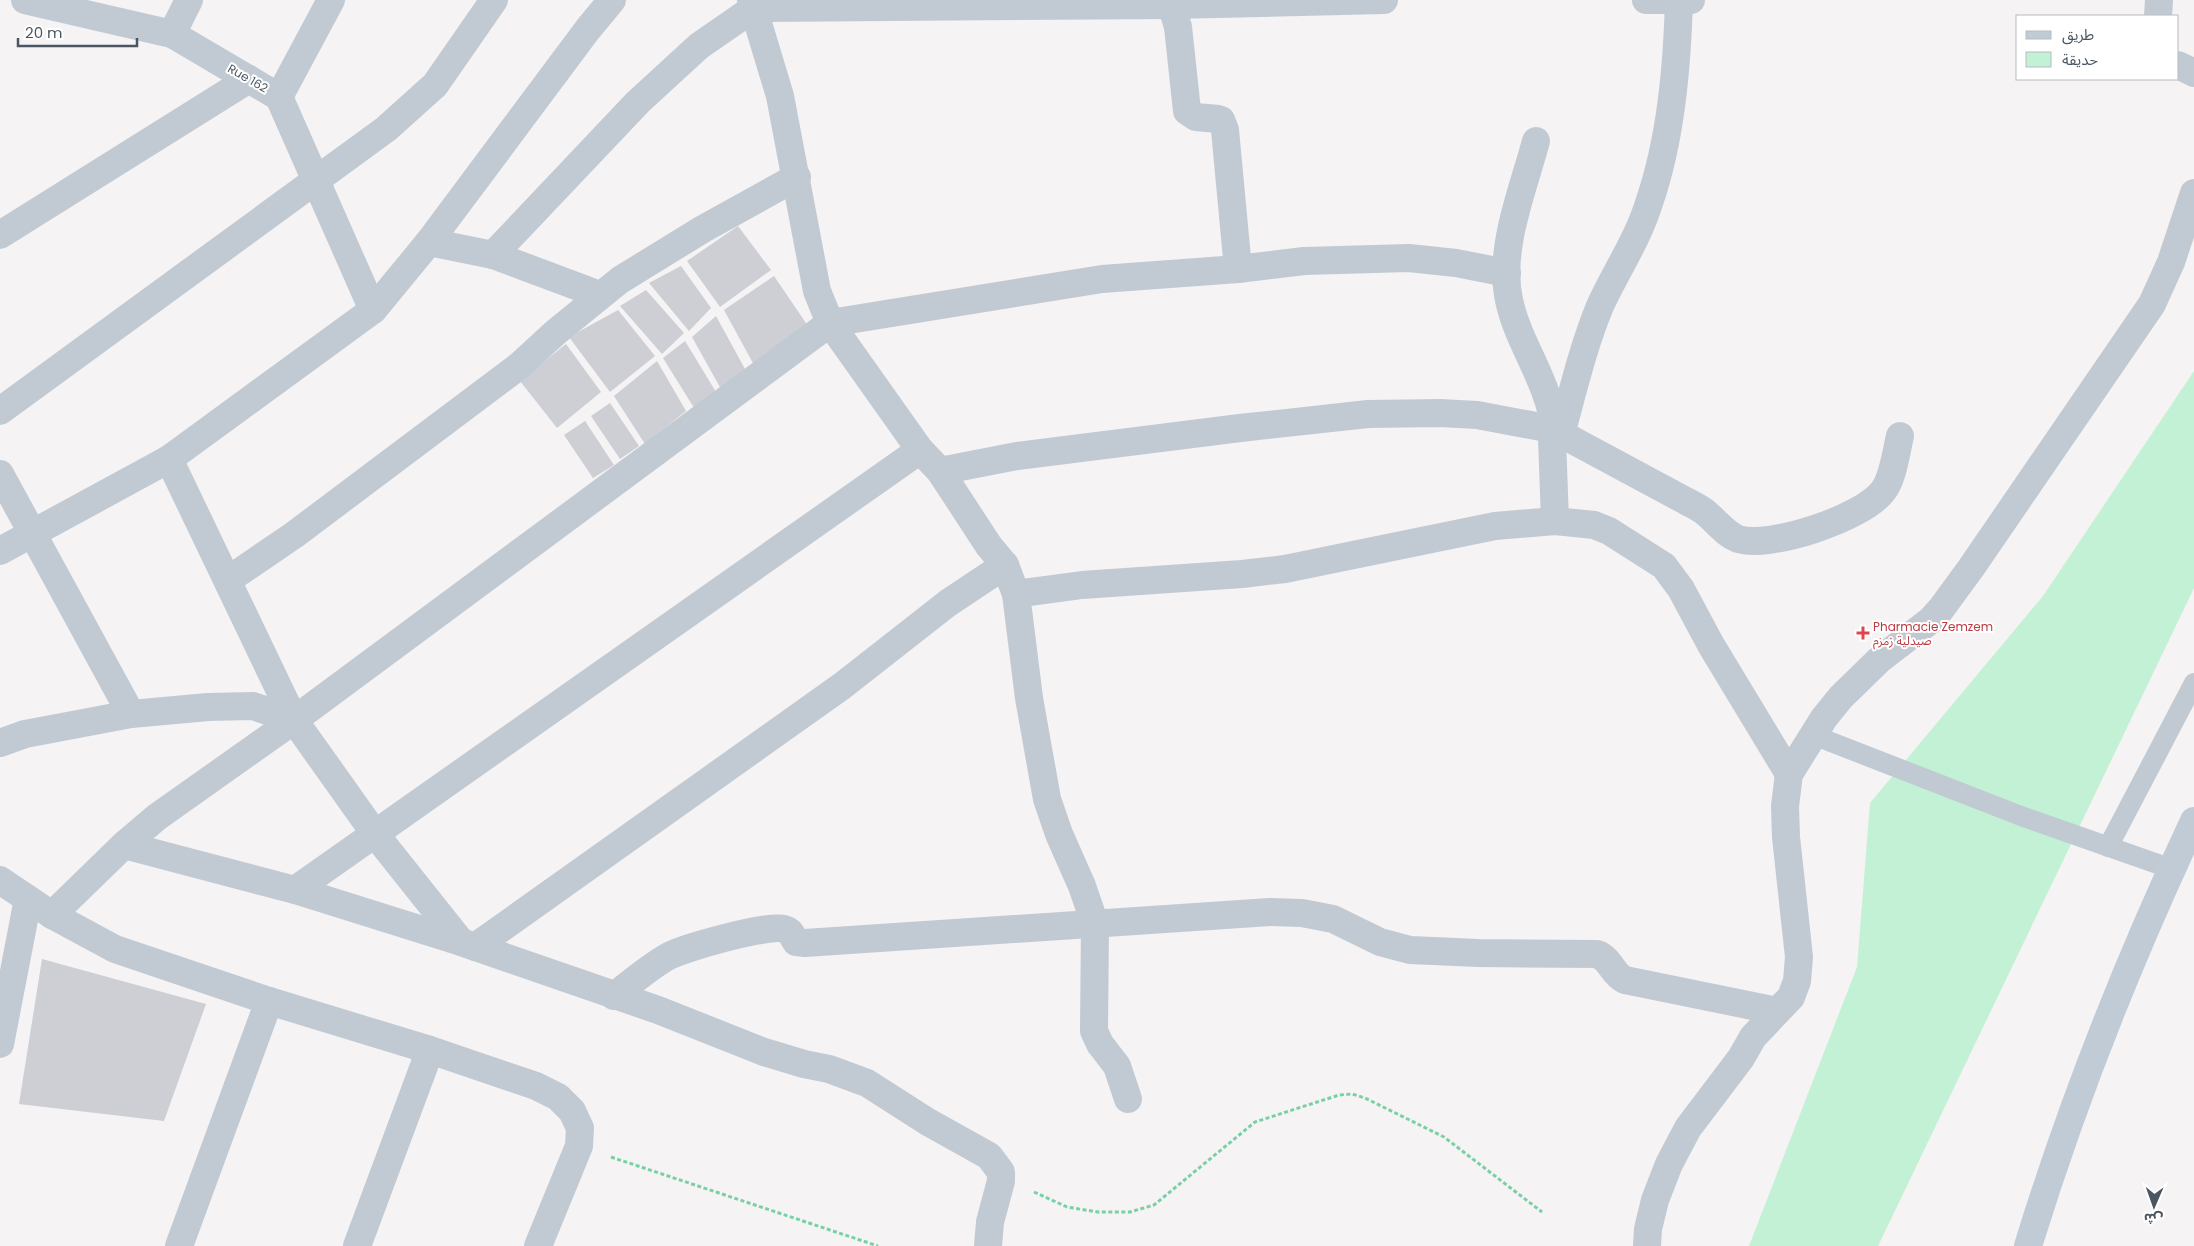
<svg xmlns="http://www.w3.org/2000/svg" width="2194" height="1246" font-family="Poppins,'Noto Sans Arabic',sans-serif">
	<rect width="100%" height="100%" fill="#f5f3f3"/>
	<!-- green -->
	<path fill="#c3f1d5" d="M2194 371V588L1878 1246H1749L1857 967 1870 803 2043 596Z"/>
	<!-- building -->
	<g fill="#cdcfd5">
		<path d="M738 226 771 270 720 307 687 261Z"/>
		<path d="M681 266 711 308 689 331 649 283Z"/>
		<path d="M774 276 808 326 754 365 724 310Z"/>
		<path d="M646 290 684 333 662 354 620 306Z"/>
		<path d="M618 310 655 356 610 392 569 337Z"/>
		<path d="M716 316 745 369 721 389 692 337Z"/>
		<path d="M685 341 716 392 696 411 663 358Z"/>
		<path d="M566 344 601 392 557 428 520 381Z"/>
		<path d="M657 361 686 411 645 444 614 396Z"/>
		<path d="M610 403 639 446 620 459 591 416Z"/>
		<path d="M585 421 614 465 593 478 564 435Z"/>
		<path d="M42 959 206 1004 164 1121 19 1104Z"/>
	</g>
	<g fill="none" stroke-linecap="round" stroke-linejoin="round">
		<!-- path -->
		<g stroke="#7ad0a6" stroke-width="3" stroke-dasharray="4 2.5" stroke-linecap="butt">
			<path d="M611 1157 878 1246"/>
			<path d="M1034 1192 1067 1207 1098 1212H1130L1154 1205 1255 1122 1339 1095 1352 1094 1365 1098 1444 1137 1542 1212"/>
		</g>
		<!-- lane -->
		<g stroke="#c1cad2" stroke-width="20">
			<path d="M1813 735 2021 816 2172 869"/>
			<path d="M2108 847 2194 683"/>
		</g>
		<!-- street -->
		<g stroke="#c1cad2" stroke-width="28">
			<path d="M25 0 172 34 279 97 373 310"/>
			<path d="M751 0 780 96 817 291 830 323 920 450 940 471 989 546 1005 565 1016 594 1029 698 1047 799 1059 834 1082 886 1095 924 1094 1031 1100 1044 1117 1066 1128 1099"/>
			<path d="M1170 0 1178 27 1187 111 1196 117 1218 119 1221 120 1225 130 1238 269"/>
			<path d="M1646 0H1691"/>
			<path d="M2158 16 2159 0"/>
			<path d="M172 34 189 0"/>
			<path d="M2178 65 2194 73"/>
			<path d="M279 97 331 0"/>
			<path d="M1536 141C1523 190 1498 249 1509 300 1517 339 1542 372 1551 410L1555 521"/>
			<path d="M0 235 249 79"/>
			<path d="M429 242 493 255 600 295"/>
			<path d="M493 255 638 102 699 46 754 8 1172 5 1384 0"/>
			<path d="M0 411 386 129 435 85 494 0"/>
			<path d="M1561 434C1573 391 1583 347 1600 306 1616 271 1638 239 1649 203 1671 139 1677 67 1679 0"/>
			<path d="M169 459 294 720 375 834 461 942"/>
			<path d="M940 471 1017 456 1240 428 1368 414 1440 413 1477 415 1552 429 1686 501C1693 505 1700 508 1706 513 1716 521 1725 534 1738 539 1770 549 1863 518 1883 491 1893 479 1896 452 1900 436"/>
			<path d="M0 474 131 714"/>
			<path d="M0 551 169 459 373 310 429 242 588 29 612 0"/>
			<path d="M228 580 294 535 519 366 556 332 620 280 703 229 797 177"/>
			<path d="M1016 594 1082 585 1242 574 1285 569 1495 526 1555 521 1594 525 1609 531 1664 566 1681 589 1711 645 1789 774"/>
			<path d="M0 743 25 734 131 714 208 707 253 706 294 720"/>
			<path d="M124 845 295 890 461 942 658 1010 764 1052 804 1064 829 1069 867 1083 928 1122 989 1156 1001 1172V1181L990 1222 988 1246"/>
			<path d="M0 880 52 915 115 949 269 1001 430 1050 536 1086 558 1097 572 1111 580 1128 579 1146 538 1246"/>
			<path d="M295 890 920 450"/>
			<path d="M52 915 124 845 157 817 294 720 830 323 1102 279 1238 269 1304 261 1409 258 1456 263 1507 273"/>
			<path d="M475 947 842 686 948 603 1005 565"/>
			<path d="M614 996C631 983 648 968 667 957 682 948 769 924 784 929 792 931 792 936 796 942L805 943 1270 912 1302 913 1333 919 1380 942 1410 950 1478 953 1597 954C1611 959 1612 974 1625 980L1777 1011"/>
			<path d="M0 1044 28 899"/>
			<path d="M179 1246 269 1001"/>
			<path d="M357 1246 430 1050"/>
			<path d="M1647 1246 1648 1229 1655 1200 1669 1164 1688 1128 1741 1058 1753 1037 1791 997 1797 981 1799 957 1786 837 1785 806 1789 774 1824 718 1841 697 1879 660 1931 620 1941 609 1971 568 2152 304 2171 262 2194 193"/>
		</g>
		<!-- secondary -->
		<path stroke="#c1cbd6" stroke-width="28" d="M2028 1246C2073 1100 2129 959 2194 821"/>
	</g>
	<!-- markers -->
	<path fill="#e0444e" stroke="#fff" stroke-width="2" d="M1860.5 625.5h5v5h5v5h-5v5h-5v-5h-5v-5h5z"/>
	<g text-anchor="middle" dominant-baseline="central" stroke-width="4" stroke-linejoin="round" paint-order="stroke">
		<!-- street labels -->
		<g font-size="12" fill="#4a5661" stroke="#fff">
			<text transform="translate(248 78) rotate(30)">Rue 162</text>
		</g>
		<!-- health labels -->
		<g font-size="12" fill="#be3a42" stroke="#fff" text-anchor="start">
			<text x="1873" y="626">Pharmacie Zemzem<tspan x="1873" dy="14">صيدلية زمزم</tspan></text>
		</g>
	</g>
	<!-- legend -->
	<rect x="2016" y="15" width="162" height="65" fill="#ffffff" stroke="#b7bbc0"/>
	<rect x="2026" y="31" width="25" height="8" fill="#c1cbd6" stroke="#b7bbc0"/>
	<text x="2062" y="40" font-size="15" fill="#4a5661">طريق</text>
	<rect x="2026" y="52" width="25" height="15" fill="#c3f1d5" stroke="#b7bbc0"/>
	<text x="2062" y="65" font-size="15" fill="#4a5661">حديقة</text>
	<!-- north arrow -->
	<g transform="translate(2154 1206) rotate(182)" stroke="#ffffff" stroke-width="4" paint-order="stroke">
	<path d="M0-4L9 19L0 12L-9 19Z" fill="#4a5661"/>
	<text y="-8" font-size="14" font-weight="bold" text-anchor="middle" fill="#4a5661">ش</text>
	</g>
	<!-- scale -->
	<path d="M18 38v8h119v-8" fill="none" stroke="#4a5661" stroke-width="2.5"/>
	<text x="25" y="38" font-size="15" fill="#4a5661" stroke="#ffffff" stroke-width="4" paint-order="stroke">20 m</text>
</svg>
